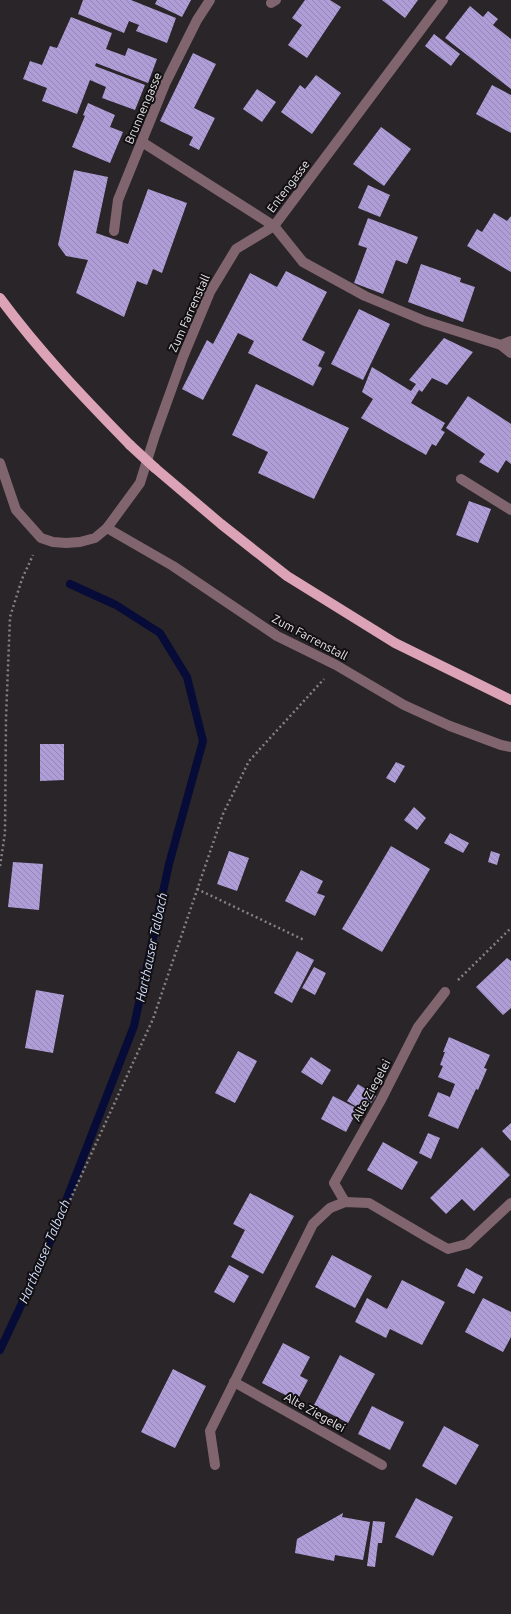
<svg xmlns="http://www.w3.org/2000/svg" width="511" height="1614" font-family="Ubuntu,sans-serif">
	<defs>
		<pattern id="building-back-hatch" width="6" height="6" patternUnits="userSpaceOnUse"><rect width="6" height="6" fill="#af9dd8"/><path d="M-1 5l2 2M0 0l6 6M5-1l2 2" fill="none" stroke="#9487b3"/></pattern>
	</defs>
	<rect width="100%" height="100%" fill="#2a2529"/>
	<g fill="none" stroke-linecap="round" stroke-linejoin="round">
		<!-- stream -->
		<path stroke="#060b38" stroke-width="8" d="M0 1350 46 1252 134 1026 169 864 203 741 187 677 160 633 116 605 70 584"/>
	</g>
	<!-- building -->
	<g fill="url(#building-back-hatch)">
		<path d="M83 0H131L176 18 167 43 136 31 139 25 129 21 124 33 78 14Z"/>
		<path d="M157 0H191L182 17 155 4Z"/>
		<path d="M305 0H330L341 7 307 58 288 45 302 25 292 18Z"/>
		<path d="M382 0H418L405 18Z"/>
		<path d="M470 6 483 17 488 11 498 19 493 25 511 39V89L445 38Z"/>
		<path d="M71 17 112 33 106 49 125 56 128 48 157 59 148 83 96 63 95 66 145 85 135 110 102 98 106 87 90 80 77 114 42 101 47 88 23 79 30 61 42 65 50 46 57 48Z"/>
		<path d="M434 34 460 54 451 66 425 46Z"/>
		<path d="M193 53 216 64 194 108 215 118 199 150 189 145 193 137 160 121Z"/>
		<path d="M316 75 341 93 312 134 281 112 300 85 305 89Z"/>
		<path d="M492 85 511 95V133L476 114Z"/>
		<path d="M257 89 276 102 262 122 243 109Z"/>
		<path d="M88 103 115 115 110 127 123 132 110 163 72 147 85 116 83 115Z"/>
		<path d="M381 127 411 149 384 186 353 164Z"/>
		<path d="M74 170 108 177 96 233 128 244 148 189 187 203 162 273 153 269 147 285 137 281 124 317 76 293 88 260 66 256 58 245Z"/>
		<path d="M368 185 390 195 380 217 358 208Z"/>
		<path d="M494 213 507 221 511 216V272L467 246 477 229 482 232Z"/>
		<path d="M368 218 418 237 407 264 396 260 383 294 354 283 367 248 358 245Z"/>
		<path d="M421 264 461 278 460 282 475 287 463 322 408 302Z"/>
		<path d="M286 271 327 292 302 340 325 352 318 366 322 368 313 386 248 353 254 341 238 333 203 400 182 389 207 340 213 344 250 273 277 287Z"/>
		<path d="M359 309 390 324 363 380 331 364Z"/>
		<path d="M444 338 473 352 447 385 432 378 422 392 419 390 411 403 445 423 441 430 445 432 436 446 432 444 426 455 361 418 373 399 362 392 372 367 411 391 416 384 409 380Z"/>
		<path d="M256 384 349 428 314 499 258 473 268 452 232 435Z"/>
		<path d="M468 396 511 424V464L506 460 498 473 479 462 485 454 446 428Z"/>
		<path d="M469 501 491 509 478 543 456 535Z"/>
		<path d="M40 744H64V780L40 781Z"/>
		<path d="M396 762 405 766 395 783 386 778Z"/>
		<path d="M414 807 426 818 417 830 404 820Z"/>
		<path d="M450 833 469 843 463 853 444 843Z"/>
		<path d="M391 846 430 869 382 952 342 929Z"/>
		<path d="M229 851 249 858 237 891 217 884Z"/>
		<path d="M491 851 500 854 497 865 488 862Z"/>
		<path d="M13 862 43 864 39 910 8 907Z"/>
		<path d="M301 870 323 881 317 893 325 896 315 916 285 901Z"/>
		<path d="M297 951 314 960 292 1003 274 993Z"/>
		<path d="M507 958 511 961V1008L503 1015 476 987Z"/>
		<path d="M314 967 326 973 315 995 302 988Z"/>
		<path d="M36 990 64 995 53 1053 25 1048Z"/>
		<path d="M449 1037 490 1055 484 1068 487 1069 478 1090 476 1089 458 1129 428 1116 438 1092 450 1097 455 1084 438 1077 443 1066 440 1065 445 1052H443Z"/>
		<path d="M238 1051 257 1061 235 1103 215 1093Z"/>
		<path d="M311 1057 331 1070 322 1085 301 1072Z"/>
		<path d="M358 1084 376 1096 365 1112 347 1101Z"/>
		<path d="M333 1096 358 1109 346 1132 321 1119Z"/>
		<path d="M511 1123V1141L502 1131Z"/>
		<path d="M428 1133 440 1138 431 1159 419 1153Z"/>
		<path d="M383 1142 418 1162 402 1190 367 1170Z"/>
		<path d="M482 1147 510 1175 474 1211 462 1199 446 1214 430 1198Z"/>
		<path d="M250 1193 294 1216 263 1274 231 1257 245 1230 233 1224Z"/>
		<path d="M332 1255 372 1276 355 1308 315 1287Z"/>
		<path d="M229 1265 249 1276 234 1303 214 1292Z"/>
		<path d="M466 1268 483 1277 474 1294 457 1286Z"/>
		<path d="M402 1280 445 1302 422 1345 390 1329 386 1338 355 1322 367 1298 387 1309Z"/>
		<path d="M483 1298 511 1312V1337L503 1352 465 1332Z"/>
		<path d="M283 1343 310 1357 300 1376 308 1380 297 1401 262 1383Z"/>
		<path d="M340 1355 375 1374 348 1423 314 1405Z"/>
		<path d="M173 1369 206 1386 175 1448 141 1432Z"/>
		<path d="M372 1406 404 1422 390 1450 358 1434Z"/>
		<path d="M444 1426 479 1445 456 1485 422 1466Z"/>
		<path d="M416 1498 453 1517 433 1556 395 1537Z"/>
		<path d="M343 1513 342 1517 370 1522 363 1560 335 1555 334 1561 295 1553 297 1539Z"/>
		<path d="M373 1521 385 1522 382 1543H378L375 1567 367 1566Z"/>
	</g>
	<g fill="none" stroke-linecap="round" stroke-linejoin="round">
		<!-- path -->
		<g stroke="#858185" stroke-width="2.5" stroke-dasharray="2 3" stroke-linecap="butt">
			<path d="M0 866 5 833 6 718 10 617 22 579 33 555"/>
			<path d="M197 889 304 940"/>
			<path d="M458 980 511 928"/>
			<path d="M66 1209 153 1019 223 814 249 761 324 679"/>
		</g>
		<!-- minor -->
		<g stroke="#81656e" stroke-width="10">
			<path d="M271 3 276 0"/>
			<path d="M142 142 274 226 303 262 365 296 425 321 501 345 511 353"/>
			<path d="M114 231 118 200 165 84 197 20 210 0"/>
			<path d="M501 345 511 341"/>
			<path d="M0 463 16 510 41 538 53 542 66 543 80 542 95 538 107 528 140 483 155 435 183 357 210 292 236 249 274 226 443 0"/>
			<path d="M461 479 511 510"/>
			<path d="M107 528 173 566 277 636 336 665 404 705 450 726 501 745 511 747"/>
			<path d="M345 1202 334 1183 381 1100 418 1027 445 992"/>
			<path d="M234 1382 382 1465"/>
			<path d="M215 1465 210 1431 313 1224 330 1208 345 1202 369 1203 430 1239 448 1249 467 1244 511 1203"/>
		</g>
		<!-- major -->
		<g stroke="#dca2b6" stroke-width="10">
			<path d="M0 298C39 351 84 398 130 445"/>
			<path d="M155 468 221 524 287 576 395 643 511 700"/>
		</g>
		<!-- major-bridge -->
		<path stroke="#dca2b6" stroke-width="10" d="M130 445 155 468"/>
	</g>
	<g text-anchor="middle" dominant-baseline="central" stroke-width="4" stroke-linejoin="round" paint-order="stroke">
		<!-- street labels -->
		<g font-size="12" fill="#e7e4e7" stroke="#110f11">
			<text transform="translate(143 108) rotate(-67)">Brunnengasse</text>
			<text transform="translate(288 186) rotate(-53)">Entengasse</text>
			<text transform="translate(189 313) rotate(-66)">Zum Farrenstall</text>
			<text transform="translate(310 637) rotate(28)">Zum Farrenstall</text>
			<text transform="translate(371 1090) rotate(-62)">Alte Ziegelei</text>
			<text transform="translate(315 1412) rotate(29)">Alte Ziegelei</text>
		</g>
		<!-- water labels -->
		<g font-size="13" font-style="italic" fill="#d3dfff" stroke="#110f11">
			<text transform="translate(151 947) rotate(-78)">Harthauser Talbach</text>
			<text transform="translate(44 1251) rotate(-67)">Harthauser Talbach</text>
		</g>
	</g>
</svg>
